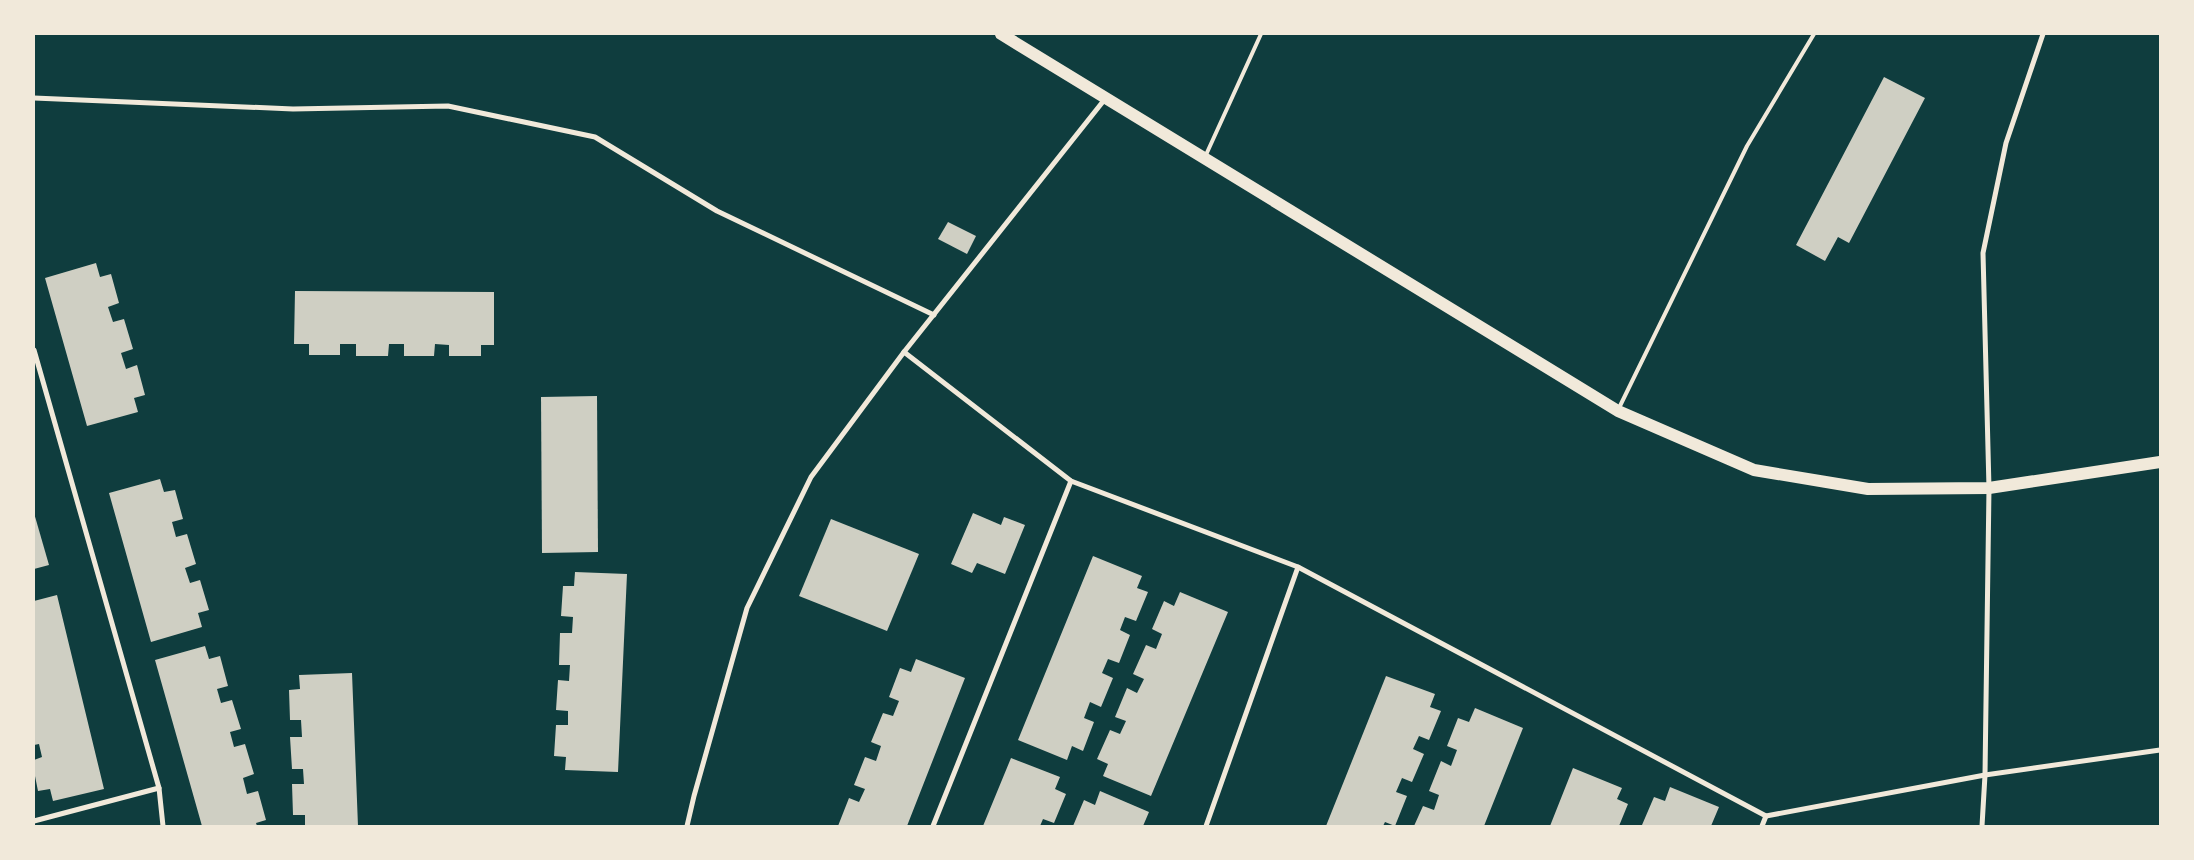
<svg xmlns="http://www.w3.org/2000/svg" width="2194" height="860" font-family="'Fira Sans Condensed',sans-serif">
	<rect width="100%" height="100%" fill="#0f3d3e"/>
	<!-- building -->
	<g fill="#cfcfc3">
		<path d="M1884 77 1925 98 1849 243 1838 237 1825 261 1796 245Z"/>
		<path d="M948 222 976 236 967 254 938 239Z"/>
		<path d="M96 263 100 277 111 274 119 303 108 307 113 322 124 319 133 349 121 353 126 369 137 365 145 395 134 398 138 412 87 426 45 278Z"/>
		<path d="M295 291 494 292V345H481V356H449V345L435 344 434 356H404V344H389L388 356H356V344H340V355H309V344H294Z"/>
		<path d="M597 396 598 552 542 553 541 397Z"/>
		<path d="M160 479 164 492 175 490 183 519 172 522 176 537 187 534 196 564 185 568 190 583 200 580 209 610 198 613 202 627 151 642 109 493Z"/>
		<path d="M34 513 49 565 34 569Z"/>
		<path d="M973 513 1001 525 1004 517 1025 525 1005 574 977 563 972 573 951 564Z"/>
		<path d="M831 519 919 554 887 631 799 596Z"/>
		<path d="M1093 556 1142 576 1137 588 1148 592 1136 621 1125 617 1120 630 1130 635 1119 663 1108 659 1102 673 1113 678 1101 707 1090 702 1084 718 1094 722 1083 751 1072 746 1067 760 1018 740Z"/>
		<path d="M575 572 627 574 618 772 565 770 566 757 554 756 556 725H568V711L556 710 558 680 569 681 570 665H559L560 633H572L573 617 561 616 563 586H574Z"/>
		<path d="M1180 592 1228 612 1151 796 1103 776 1108 764 1097 759 1110 730 1120 734 1126 721 1115 717 1127 688 1137 693 1144 679 1133 674 1146 645 1156 649 1162 634 1152 629 1164 601 1174 606Z"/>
		<path d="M57 595 104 789 53 801 50 789 38 791 34 771V760L42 757 39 744 34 745V601Z"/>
		<path d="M205 646 209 659 220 656 228 686 217 689 221 703 232 700 241 729 230 732 234 747 245 744 254 774 243 778 247 794 258 791 266 820 256 823 257 826H202L155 660Z"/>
		<path d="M916 659 965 678 907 826H838L849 798 859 802 865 789 854 785 865 757 876 761 881 746 871 742 883 713 893 716 899 701 889 697 900 668 911 672Z"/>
		<path d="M352 673 358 826H305V815H293L292 784H304L303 769H292L290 737H302L301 720H290L289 690 300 689 299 675Z"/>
		<path d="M1386 676 1435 694 1430 707 1441 711 1429 740 1419 736 1413 749 1424 754 1412 782 1402 778 1396 792 1407 796 1395 826 1385 822 1383 826H1326Z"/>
		<path d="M1475 708 1523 728 1484 826H1414L1423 806 1434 810 1439 795 1429 791 1441 761 1451 766 1457 750 1447 746 1458 718 1469 722Z"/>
		<path d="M1011 758 1060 777 1055 789 1066 794 1054 823 1043 819 1040 826H983Z"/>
		<path d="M1573 768 1622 788 1617 799 1628 804 1619 826H1550Z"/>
		<path d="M1670 787 1719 807 1711 826 1642 825 1654 797 1665 801Z"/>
		<path d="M1100 791 1149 812 1143 826H1073L1084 800 1095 805Z"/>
	</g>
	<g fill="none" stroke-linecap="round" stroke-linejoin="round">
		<!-- service -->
		<g stroke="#f1e9da" stroke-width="4">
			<path d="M1205 157 1261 34"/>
			<path d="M1619 408 1747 146 1814 34"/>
		</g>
		<!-- minor -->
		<g stroke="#f1e9da" stroke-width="5">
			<path d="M34 98 293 109 448 106 595 137 717 211 934 315"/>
			<path d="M34 350 159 788 163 826"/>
			<path d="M904 352 1071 481 1298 567 1766 816 1985 775 2160 750"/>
			<path d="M34 821 159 788"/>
			<path d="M687 826 694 796 747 608 811 477 904 352 1105 99"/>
			<path d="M933 826 1071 481"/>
			<path d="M1206 826 1298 567"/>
			<path d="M1762 826 1766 816"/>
			<path d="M1982 826 1985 775 1989 488 1983 253 2006 143 2043 34"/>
		</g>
		<!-- primary -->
		<path stroke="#f1e9da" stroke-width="12" d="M1001 34 1618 411 1754 470 1868 489 1989 488 2160 462"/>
	</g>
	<!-- border -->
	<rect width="2194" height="860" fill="none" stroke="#f1e9da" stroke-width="70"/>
</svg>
